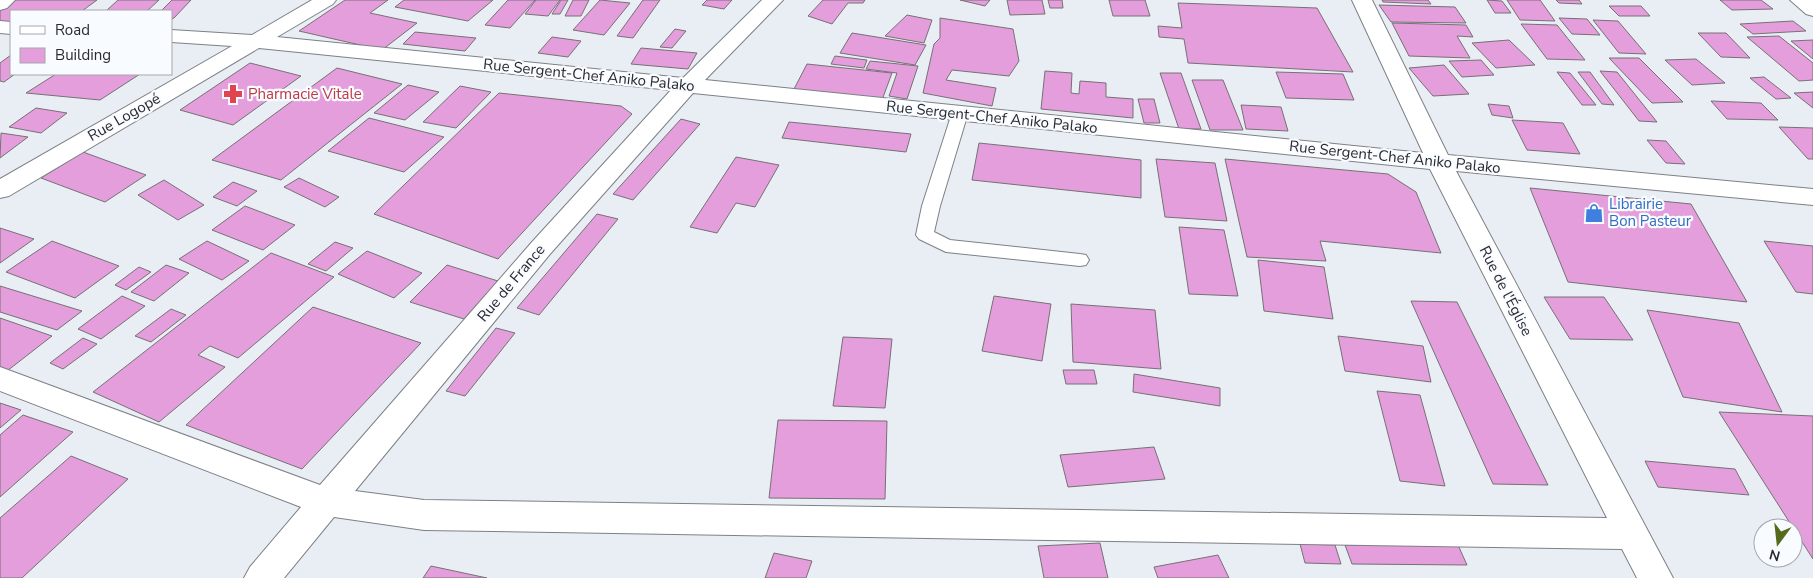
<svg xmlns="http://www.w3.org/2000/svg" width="1813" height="578" font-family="'Nunito Sans',sans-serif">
	<rect width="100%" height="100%" fill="#e9eef4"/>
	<!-- building -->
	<g fill="#e39edb" stroke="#767175">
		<path d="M13 0H97L82 11H11V23L0 22V9Z"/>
		<path d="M118 0H159L147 11H106Z"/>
		<path d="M172 0H191L174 18 171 19V11H161Z"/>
		<path d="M345 0H388L370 13 417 23 382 50 299 31Z"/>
		<path d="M404 0H493L468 21 395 7Z"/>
		<path d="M508 0H535L510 28 485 25Z"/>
		<path d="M536 0H560L548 16 525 14Z"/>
		<path d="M561 0H568L560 14H552Z"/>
		<path d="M573 0H589L581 16H565Z"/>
		<path d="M600 0 630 3 604 35 573 30Z"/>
		<path d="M643 0H660L633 38 617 36Z"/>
		<path d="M707 0H732L724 9 702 5Z"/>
		<path d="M823 0H865L863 3H848L832 24 808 16Z"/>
		<path d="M960 0H990L985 6Z"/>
		<path d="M1007 0H1042L1045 14 1010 15Z"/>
		<path d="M1048 0H1062L1063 8H1050Z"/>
		<path d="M1109 0H1145L1150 16H1113Z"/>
		<path d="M1382 0H1428L1431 4 1383 2Z"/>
		<path d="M1487 0 1502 1 1511 13H1495Z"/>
		<path d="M1507 0H1540L1555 21 1520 20Z"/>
		<path d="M1556 0H1579L1582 4 1559 3Z"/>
		<path d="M1720 0H1761L1773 9 1732 10Z"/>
		<path d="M1178 3 1317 8 1353 72 1188 63 1184 39 1159 37 1158 26 1182 28Z"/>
		<path d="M1379 5 1455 7 1466 23 1391 22Z"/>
		<path d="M1609 6H1641L1650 16H1619Z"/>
		<path d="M907 15 932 20 924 43 885 36Z"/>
		<path d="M940 18 1013 29 1019 61 1009 76 952 70 946 80 996 88 992 106 923 93 934 44 940 38Z"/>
		<path d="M1559 18 1587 19 1600 35 1572 34Z"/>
		<path d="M1593 20 1618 21 1646 54 1619 53Z"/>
		<path d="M1793 21 1806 31 1753 34 1740 24Z"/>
		<path d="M1392 23 1466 25 1473 37 1457 36 1470 58 1409 56Z"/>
		<path d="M1521 24 1557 25 1585 60 1547 59Z"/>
		<path d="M675 29 686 31 672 48 660 47Z"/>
		<path d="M415 32 476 38 465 51 403 44Z"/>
		<path d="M852 33 926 45 915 65 840 53Z"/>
		<path d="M1698 33H1726L1750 58 1721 57Z"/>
		<path d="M1779 36 1813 63V80L1799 81 1747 37Z"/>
		<path d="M552 37 581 41 568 57 538 53Z"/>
		<path d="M1509 40 1535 65 1496 68 1472 43Z"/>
		<path d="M1813 40V59L1791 41Z"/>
		<path d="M641 48 697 53 688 69 631 64Z"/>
		<path d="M11 55V74H15L4 82 0 81V63Z"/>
		<path d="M835 56 867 60 864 68 831 64Z"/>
		<path d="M1609 58H1639L1683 102 1652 103Z"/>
		<path d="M1696 59 1725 83 1692 85 1665 60Z"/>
		<path d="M1481 60 1494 75 1462 77 1449 61Z"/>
		<path d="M870 61 918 66 907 99 889 96 897 73 866 69Z"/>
		<path d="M250 63 301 76 233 125 180 110Z"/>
		<path d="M807 64 892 73 882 100 794 89Z"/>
		<path d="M1444 65 1469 94 1433 96 1409 68Z"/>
		<path d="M337 68 402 84 281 180 212 160Z"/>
		<path d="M1045 71 1072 73 1071 93 1079 94 1080 81 1106 83V97L1133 99V118L1041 109Z"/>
		<path d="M1600 71 1617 72 1657 122 1639 121Z"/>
		<path d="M1276 72 1343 74 1354 100 1286 98Z"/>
		<path d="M1557 72 1570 73 1596 105H1582Z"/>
		<path d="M1578 72H1590L1614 105 1602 104Z"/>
		<path d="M1160 73H1181L1201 129H1179Z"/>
		<path d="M56 74H140L100 100 26 93Z"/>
		<path d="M1764 77 1791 98 1776 99 1750 78Z"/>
		<path d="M1192 80H1223L1243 130H1210Z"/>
		<path d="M408 85 439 92 405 120 374 113Z"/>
		<path d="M460 86 491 92 456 128 423 122Z"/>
		<path d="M1813 92V108L1794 93Z"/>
		<path d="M499 93 621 106 632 114 498 259 374 214Z"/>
		<path d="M1138 99H1154L1160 123H1144Z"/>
		<path d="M1711 101 1761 103 1778 120 1727 119Z"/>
		<path d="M1488 104 1509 106 1513 118 1492 115Z"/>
		<path d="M1241 105 1281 107 1288 131 1246 129Z"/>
		<path d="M36 108 67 113 41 133 9 127Z"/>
		<path d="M369 118 444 137 404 172 328 151Z"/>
		<path d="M681 119 700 124 633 200 613 194Z"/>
		<path d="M1512 120 1563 123 1580 154 1527 150Z"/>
		<path d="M789 122 911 134 906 152 782 138Z"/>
		<path d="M1779 127 1813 128V159H1808Z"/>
		<path d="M1 133 28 137 0 158Z"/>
		<path d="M1647 140 1666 141 1685 164 1666 163Z"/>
		<path d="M979 143 1141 160V198L972 180Z"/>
		<path d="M83 152 146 175 105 202 41 178Z"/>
		<path d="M736 157 779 165 755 207 736 203 717 233 690 227Z"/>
		<path d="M1156 159 1215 163 1227 221 1165 217Z"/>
		<path d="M1225 159 1388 174 1416 192 1441 253 1320 241 1326 261 1247 257Z"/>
		<path d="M299 178 339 197 325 207 284 187Z"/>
		<path d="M164 180 204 205 178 220 138 195Z"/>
		<path d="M233 182 257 191 237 206 213 197Z"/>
		<path d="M1530 188 1691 204 1747 302 1568 282Z"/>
		<path d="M245 206 295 225 263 250 212 230Z"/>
		<path d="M597 214 618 219 539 315 517 308Z"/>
		<path d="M1179 227 1224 230 1238 296 1189 294Z"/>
		<path d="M0 228 34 239 0 263Z"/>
		<path d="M52 241 119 266 75 298 6 272Z"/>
		<path d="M207 241 249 261 222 280 179 259Z"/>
		<path d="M1764 241 1813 246V294L1796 292Z"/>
		<path d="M335 242 353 248 326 271 308 264Z"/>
		<path d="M367 251 422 273 394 298 338 274Z"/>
		<path d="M271 253 334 277 238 358 210 346 198 355 225 367 159 422 93 392Z"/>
		<path d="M1258 260 1324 267 1333 319 1264 311Z"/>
		<path d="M166 265 189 273 154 301 131 292Z"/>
		<path d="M447 265 498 281 464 319 410 302Z"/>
		<path d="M139 267 151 272 126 290 115 285Z"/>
		<path d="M0 286 82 311 57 330 0 312Z"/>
		<path d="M122 296 145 306 101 339 78 329Z"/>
		<path d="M994 296 1051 304 1042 361 982 351Z"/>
		<path d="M1544 297H1604L1633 340 1570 339Z"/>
		<path d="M1411 301 1457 302 1548 485 1493 484Z"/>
		<path d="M1071 304 1155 310 1161 369 1073 362Z"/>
		<path d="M313 307 421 343 302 469 186 425Z"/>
		<path d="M171 309 186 315 151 342 135 336Z"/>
		<path d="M1647 310 1739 323 1782 412 1683 397Z"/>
		<path d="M0 318 52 336 7 371 0 369Z"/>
		<path d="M496 328 515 333 465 396 446 391Z"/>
		<path d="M1338 336 1423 346 1431 382 1345 371Z"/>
		<path d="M843 337 892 339 885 408 833 406Z"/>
		<path d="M83 338 97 344 63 369 50 363Z"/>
		<path d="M1063 370H1094L1097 384H1066Z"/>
		<path d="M1134 374 1220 388V406L1133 392Z"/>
		<path d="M1377 391 1420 395 1445 486 1400 481Z"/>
		<path d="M0 403 21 410 0 428Z"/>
		<path d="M1719 412 1813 416V559Z"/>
		<path d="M23 415 73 432 0 497V435Z"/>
		<path d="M778 420 887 421 885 499 769 498Z"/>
		<path d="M1154 447 1165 479 1068 487 1060 455Z"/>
		<path d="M71 456 128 479 22 578H0V518Z"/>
		<path d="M1645 461 1735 469 1749 495 1658 487Z"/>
		<path d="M1100 543 1108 578H1044L1038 546Z"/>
		<path d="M1300 544 1335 545 1341 564 1305 563Z"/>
		<path d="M1345 545H1458L1467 565 1352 564Z"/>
		<path d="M774 553 812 561 806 578H765Z"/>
		<path d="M1218 555 1229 578H1158L1154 567Z"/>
		<path d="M431 566 487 578H423Z"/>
	</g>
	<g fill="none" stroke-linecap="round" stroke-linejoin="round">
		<!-- lane casing -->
		<g stroke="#7d8086" stroke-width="2">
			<path id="lane" d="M960 108 965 110 968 113 940 206 934 232 950 240 1080 254 1086 255 1089 260 1086 265 1080 266 946 252 919 239 916 235 922 206 952 113 955 110Z"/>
		</g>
		<!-- street casing -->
		<g stroke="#7d8086" stroke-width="2">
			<g id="street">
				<path d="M312 0H336L333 4 277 37 683 78 762 0H783L705 80 1423 153 1352 0H1372L1448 155 1813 189V205L1456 171 1673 578H1637L1622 549 424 530 334 517 284 578H244L250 567 301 507 0 391V367L320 485 532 242 671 90 259 48 9 196 0 198V179L232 46 171 42V30L252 35ZM693 93 1430 169 1607 518 424 500 355 491 550 254Z"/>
				<path d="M0 21 11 22V34L0 33Z"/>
			</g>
		</g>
		<!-- secondary casing -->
		<g stroke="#7d8086" stroke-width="2">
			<g id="secondary">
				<path d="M0 0H15L7 8 0 10Z"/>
				<path d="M1790 0H1813V16L1806 14Z"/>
			</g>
		</g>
		<!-- lane -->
		<use href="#lane" fill="#fff" fill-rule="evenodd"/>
		<!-- street -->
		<use href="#street" fill="#fff" fill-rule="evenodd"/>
		<!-- secondary -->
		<use href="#secondary" fill="#fff" fill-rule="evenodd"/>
	</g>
	<!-- icons -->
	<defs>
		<g id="pharmacy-bare" transform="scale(1.5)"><path d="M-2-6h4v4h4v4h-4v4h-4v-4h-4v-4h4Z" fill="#e0444e" stroke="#f8fbff" stroke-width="2.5" paint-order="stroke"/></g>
		<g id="shop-bare" transform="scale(1.5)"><path d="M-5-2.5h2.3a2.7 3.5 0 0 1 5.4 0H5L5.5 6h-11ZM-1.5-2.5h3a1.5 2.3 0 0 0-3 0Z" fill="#3f7fe0" stroke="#f8fbff" stroke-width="2.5" paint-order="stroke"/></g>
	</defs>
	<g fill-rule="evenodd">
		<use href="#pharmacy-bare" x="233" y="94"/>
		<use href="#shop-bare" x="1594" y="213"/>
	</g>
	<g text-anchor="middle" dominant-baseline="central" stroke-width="4.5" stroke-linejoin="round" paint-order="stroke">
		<!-- street labels -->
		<g font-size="15" fill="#292a2d" stroke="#f8fbff">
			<text transform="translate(589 75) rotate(6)">Rue Sergent-Chef Aniko Palako</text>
			<text transform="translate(124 117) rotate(-30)">Rue Logopé</text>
			<text transform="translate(992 117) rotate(6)">Rue Sergent-Chef Aniko Palako</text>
			<text transform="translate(1395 157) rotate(6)">Rue Sergent-Chef Aniko Palako</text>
			<text transform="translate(511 283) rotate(-50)">Rue de France</text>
			<text transform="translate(1506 291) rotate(63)">Rue de l'Église</text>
		</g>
		<!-- health labels -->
		<g font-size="15" fill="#be3a42" stroke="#f8fbff" text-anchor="start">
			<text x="248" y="94">Pharmacie Vitale</text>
		</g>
		<!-- shop labels -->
		<g font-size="15" fill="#366cbe" stroke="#f8fbff" text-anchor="start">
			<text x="1609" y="204">Librairie<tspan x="1609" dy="17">Bon Pasteur</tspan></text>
		</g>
	</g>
	<!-- legend -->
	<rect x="10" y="10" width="162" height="65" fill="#f8fbff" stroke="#a5a7ab"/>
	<rect x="20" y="26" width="25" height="8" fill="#ffffff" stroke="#a5a7ab"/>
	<text x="55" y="35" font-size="15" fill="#292a2d">Road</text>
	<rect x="20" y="48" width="25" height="15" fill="#e39edb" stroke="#a5a7ab"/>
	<text x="55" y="60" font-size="15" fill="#292a2d">Building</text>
	<!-- north arrow -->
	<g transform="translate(1778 543) rotate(195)"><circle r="24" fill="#f8fbff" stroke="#a5a7ab"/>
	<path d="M0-4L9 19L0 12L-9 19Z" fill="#556b1b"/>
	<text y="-8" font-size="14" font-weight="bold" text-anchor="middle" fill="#292a2d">N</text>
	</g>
</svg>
